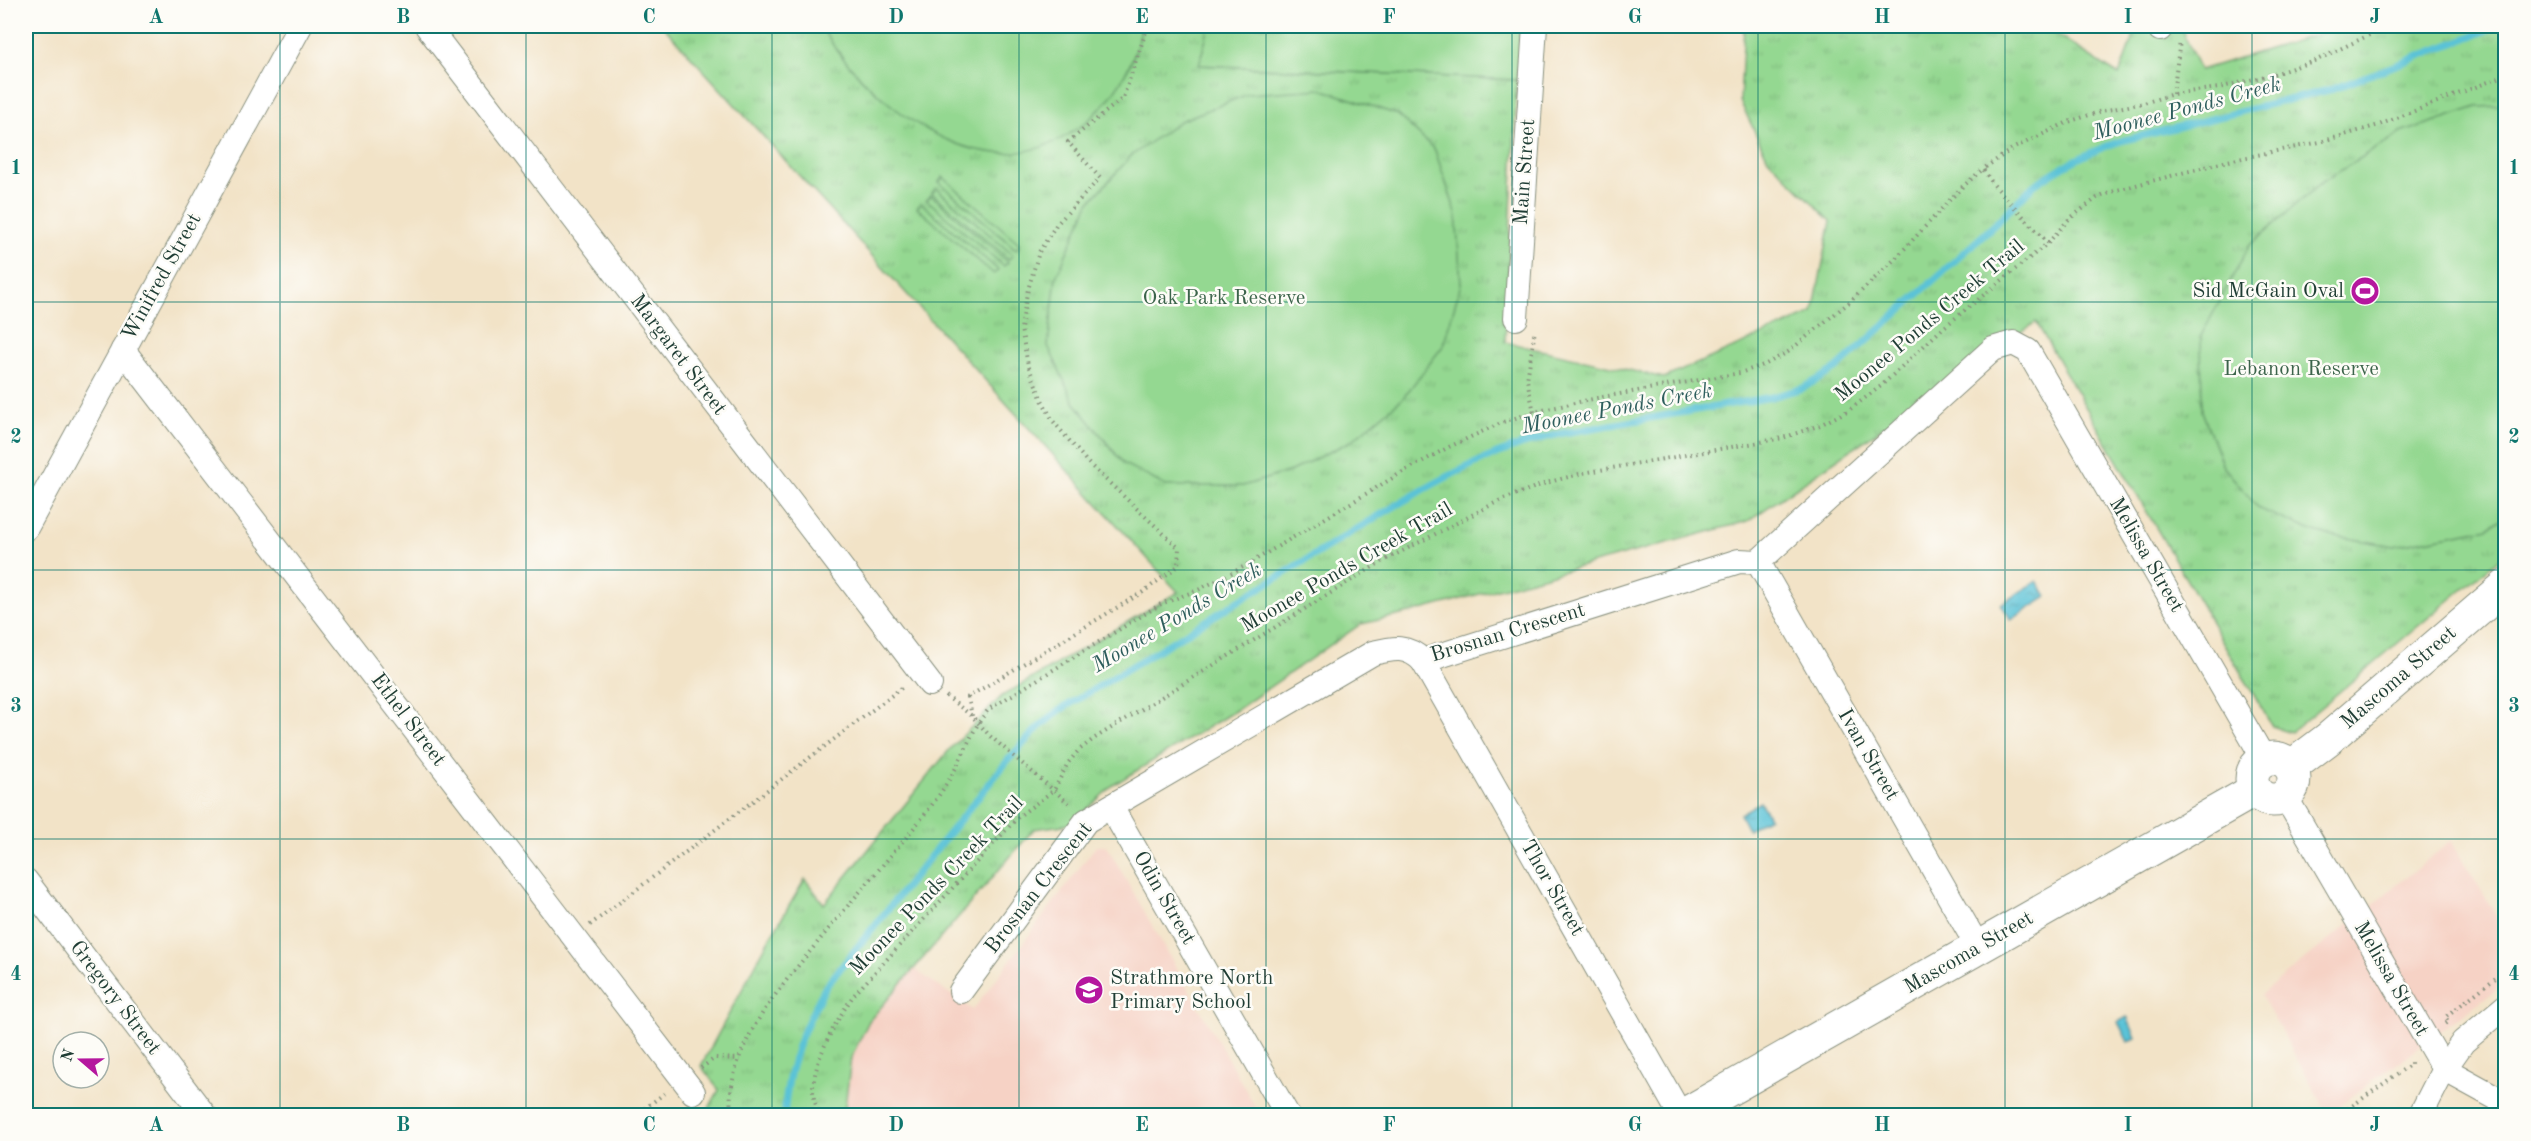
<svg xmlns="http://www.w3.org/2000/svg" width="2531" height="1141" font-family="'Old Standard TT',serif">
	<defs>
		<pattern id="grass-tufts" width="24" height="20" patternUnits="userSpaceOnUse" patternTransform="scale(1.5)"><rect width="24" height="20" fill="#94d891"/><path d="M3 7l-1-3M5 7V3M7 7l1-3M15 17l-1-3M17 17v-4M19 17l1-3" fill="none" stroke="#7fba7e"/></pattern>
		<pattern id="water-ripples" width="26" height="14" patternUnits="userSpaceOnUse" patternTransform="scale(1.5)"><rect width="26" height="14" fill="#5ac2d7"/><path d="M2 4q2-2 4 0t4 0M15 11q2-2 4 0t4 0" fill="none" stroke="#4a9faf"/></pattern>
	</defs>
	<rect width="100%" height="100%" fill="#fdfcf7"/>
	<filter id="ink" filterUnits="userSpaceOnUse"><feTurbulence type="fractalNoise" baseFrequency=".0167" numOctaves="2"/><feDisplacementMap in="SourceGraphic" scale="12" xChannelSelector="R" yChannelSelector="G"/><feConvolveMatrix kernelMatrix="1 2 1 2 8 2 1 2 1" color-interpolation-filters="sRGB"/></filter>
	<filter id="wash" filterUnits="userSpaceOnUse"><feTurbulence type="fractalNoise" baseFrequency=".008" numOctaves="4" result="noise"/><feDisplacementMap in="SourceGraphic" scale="24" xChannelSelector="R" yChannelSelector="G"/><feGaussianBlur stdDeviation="1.35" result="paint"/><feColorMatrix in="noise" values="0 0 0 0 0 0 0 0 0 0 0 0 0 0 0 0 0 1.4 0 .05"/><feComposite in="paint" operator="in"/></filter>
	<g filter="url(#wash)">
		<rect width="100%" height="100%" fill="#f2e3c7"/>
		<!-- built -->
		<g fill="#f6d2c5">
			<path d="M2451 841 2505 929V983L2328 1114 2261 995Z"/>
			<path d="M1096 846H1107L1260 1115 844 1116 851 1058 869 1021 914 969 973 1010Z"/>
		</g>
		<!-- grass -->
		<path fill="url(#grass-tufts)" stroke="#5a8a62" stroke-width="1.5" d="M663 26H1209L1200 65 1517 80 1505 342 1664 378 1813 313 1831 221 1768 159 1740 101 1744 26H2044L2119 75 2137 26H2180L2200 70 2345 26H2505V554L2291 732 2272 726 2036 322 1748 521 1410 613 1361 624 1238 709 1113 785 1071 824 1034 829 869 1021 851 1058 844 1115H705L719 1090 701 1066 767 943 805 879 824 904 950 749 1002 696 1178 592Z"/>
		<!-- pitch -->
		<g fill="#94d891" stroke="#5a8a62" stroke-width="1.5">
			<path d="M821 26H1142C1127 107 1050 174 966 147 909 129 850 76 821 26Z"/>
			<path d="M1209 26H1520L1517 80 1199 65Z"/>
			<path d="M1321 89 1398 115 1435 150 1456 213 1461 284 1443 346 1403 398 1351 441 1291 471 1243 486H1166L1124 464 1074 402 1048 346 1056 277 1089 203 1131 156 1180 121 1248 94Z"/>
			<path d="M2505 106V517L2488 528 2394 546 2317 533 2259 509 2223 466 2202 411 2201 336 2249 246 2322 182 2401 133 2477 107Z"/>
			<path d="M943 177 1020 244 1016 249 939 182Z"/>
			<path d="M936 188 1013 255 1009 259 932 193Z"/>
			<path d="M931 195 1008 262 1004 266 927 200Z"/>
			<path d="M921 203 998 270 994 274 917 208Z"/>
		</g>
		<!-- water -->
		<g fill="url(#water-ripples)" stroke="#3c8086" stroke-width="1.5">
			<path d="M2037 581 2047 597 2011 620 2001 604Z"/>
			<path d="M1760 802 1769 817 1748 830 1740 814Z"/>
			<path d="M2127 1017 2136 1038 2128 1042 2118 1022Z"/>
		</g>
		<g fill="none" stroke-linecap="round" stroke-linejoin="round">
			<!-- stream -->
			<path stroke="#5ac2d7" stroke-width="7" d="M784 1116C788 1063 801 1032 826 986L1009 759 1038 728 1060 710C1145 658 1231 606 1316 554 1394 507 1474 452 1564 433L1772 397 1803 388 1836 369 1993 226 2033 186C2061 166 2088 152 2121 141L2333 89 2498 26"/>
		</g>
	</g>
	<g filter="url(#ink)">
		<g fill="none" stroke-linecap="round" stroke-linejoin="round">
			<!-- minor casing -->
			<g stroke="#88907e" stroke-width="26">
				<g id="minor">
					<path d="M427 26 930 684"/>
					<path d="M2160 29 2161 26"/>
					<path d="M1516 318 1535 26"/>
					<path d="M123 350 693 1092"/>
					<path d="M26 528 300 26"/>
					<path d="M1758 562 1978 947"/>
					<path d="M1423 661 1681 1116"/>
					<path d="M2285 796 2444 1069 2506 1103"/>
					<path d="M1111 807 1288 1116"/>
					<path d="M26 881 205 1116"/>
					<path d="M961 991 1086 821 1373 653C1394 648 1407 645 1423 661L1739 561 1758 562 1993 349 2013 343 2028 351 2264 759"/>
					<path d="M2420 1116 2444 1069 2463 1042 2506 1006"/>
				</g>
			</g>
			<!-- secondary casing -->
			<g stroke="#88907e" stroke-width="35">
				<g id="secondary">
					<circle cx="2273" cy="779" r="21"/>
					<path d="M2291 767 2328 739 2506 586"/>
					<path d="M1682 1116 2255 790"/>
				</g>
			</g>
			<!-- path -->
			<g stroke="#88907e" stroke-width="4" stroke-dasharray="1.5 4.5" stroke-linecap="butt">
				<path d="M2173 94 2180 41"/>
				<path d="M2048 243 2069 219 2097 198 2117 190 2228 161 2320 142 2379 125 2506 75"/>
				<path d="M1534 412 1527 380 1535 330"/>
				<path d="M946 696 972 716 990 736 1071 805"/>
				<path d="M972 716 968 697 1143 592 1178 566 1179 548 1088 463 1053 421 1041 398 1028 365 1021 329 1027 293 1039 252 1056 225 1100 178 1068 142 1123 98 1148 26"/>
				<path d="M590 925 904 686"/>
				<path d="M2446 1024 2449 1022 2445 1017 2506 970"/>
				<path d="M701 1068 715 1058 740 1059"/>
				<path d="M635 1116 666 1092"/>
				<path d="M731 1116C724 1047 782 986 822 937 856 895 892 856 925 814 937 799 949 781 958 764 968 745 974 726 989 709L1161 604 1198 590 1245 566 1401 473 1449 447 1503 422 1534 412 1597 398 1740 373 1766 364 1788 352 1852 300 1895 259 1961 188 1983 169"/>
				<path d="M819 1116C817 1107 812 1096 813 1087 816 1056 836 1021 853 996L1019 816 1054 790 1068 763 1079 750 1095 738 1381 562 1501 500 1546 483 1583 473 1783 438 1820 425 1849 410 1881 386 1943 328 2048 243 1993 184 1983 169 2012 149 2068 122 2102 111 2144 103 2173 94 2219 88 2277 73 2317 60 2388 26"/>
				<path d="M2338 1116 2411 1064V1059"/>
			</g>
			<!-- minor -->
			<use href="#minor" stroke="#fff" stroke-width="24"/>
			<!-- secondary -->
			<use href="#secondary" stroke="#fff" stroke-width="33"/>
		</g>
	</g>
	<!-- grid -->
	<path fill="none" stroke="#0f766e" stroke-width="1.5" stroke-opacity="0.55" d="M280 26V1116M526 26V1116M772 26V1116M1019 26V1116M1266 26V1116M1512 26V1116M1758 26V1116M2005 26V1116M2252 26V1116M26 302H2506M26 570H2506M26 839H2506"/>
	<!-- icons -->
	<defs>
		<g id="stadium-disc" transform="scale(1.5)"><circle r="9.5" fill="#b5179e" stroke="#fdfcf7"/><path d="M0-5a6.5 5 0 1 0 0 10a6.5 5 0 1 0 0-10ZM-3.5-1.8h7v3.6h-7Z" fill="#fff"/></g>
		<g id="school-disc" transform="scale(1.5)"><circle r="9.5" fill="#b5179e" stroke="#fdfcf7"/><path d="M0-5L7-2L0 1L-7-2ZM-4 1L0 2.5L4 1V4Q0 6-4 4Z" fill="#fff"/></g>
	</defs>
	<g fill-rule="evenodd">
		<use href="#stadium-disc" x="2365" y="291"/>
		<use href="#school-disc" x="1089" y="990"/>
	</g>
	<g text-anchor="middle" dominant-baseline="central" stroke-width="5" stroke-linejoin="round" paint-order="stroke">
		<!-- street labels -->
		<g font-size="21" fill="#1f3d34" stroke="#fdfcf7">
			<text transform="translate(1525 172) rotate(-86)">Main Street</text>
			<text transform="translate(162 277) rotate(-61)">Winifred Street</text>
			<text transform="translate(1930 321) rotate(-40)">Moonee Ponds Creek Trail</text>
			<text transform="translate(678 355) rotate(53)">Margaret Street</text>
			<text transform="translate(2146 555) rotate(60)">Melissa Street</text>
			<text transform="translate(1347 568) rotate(-30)">Moonee Ponds Creek Trail</text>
			<text transform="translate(1508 633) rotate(-17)">Brosnan Crescent</text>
			<text transform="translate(2399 678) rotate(-41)">Mascoma Street</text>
			<text transform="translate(408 720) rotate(53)">Ethel Street</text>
			<text transform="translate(1868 755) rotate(60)">Ivan Street</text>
			<text transform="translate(937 886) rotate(-46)">Moonee Ponds Creek Trail</text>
			<text transform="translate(1039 888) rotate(-52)">Brosnan Crescent</text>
			<text transform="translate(1552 888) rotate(60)">Thor Street</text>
			<text transform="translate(1164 898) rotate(60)">Odin Street</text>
			<text transform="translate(1969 953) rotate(-30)">Mascoma Street</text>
			<text transform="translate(2391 979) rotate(60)">Melissa Street</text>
			<text transform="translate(115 998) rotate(53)">Gregory Street</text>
		</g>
		<!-- poi labels -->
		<g font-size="21" fill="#1f3d34" stroke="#fdfcf7" text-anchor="end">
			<text x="2344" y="291">Sid McGain Oval</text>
			<text x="1110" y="978" text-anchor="start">Strathmore North<tspan x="1110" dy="24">Primary School</tspan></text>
		</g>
		<!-- park labels -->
		<g font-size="21" fill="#3c644b" stroke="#fdfcf7">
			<text x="1224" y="298">Oak Park Reserve</text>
			<text x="2301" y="369">Lebanon Reserve</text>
		</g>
		<!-- water labels -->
		<g font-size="22" font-style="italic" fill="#2e5e5d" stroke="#fdfcf7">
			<text transform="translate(2187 109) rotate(-15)">Moonee Ponds Creek</text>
			<text transform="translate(1617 409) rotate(-11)">Moonee Ponds Creek</text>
			<text transform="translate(1177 618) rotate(-31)">Moonee Ponds Creek</text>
		</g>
	</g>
	<!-- margin -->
	<rect width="2531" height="1141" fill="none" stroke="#fdfcf7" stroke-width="66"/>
	<!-- north arrow -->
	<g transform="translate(81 1060) rotate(290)"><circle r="28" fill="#fdfcf7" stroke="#a4b0a9" stroke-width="1.5"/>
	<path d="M0-4.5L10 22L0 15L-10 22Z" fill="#b5179e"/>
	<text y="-9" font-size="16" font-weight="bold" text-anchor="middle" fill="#1f3d34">N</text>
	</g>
	<rect x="33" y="33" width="2465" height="1075" fill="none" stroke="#0f766e" stroke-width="2"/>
	<g font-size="20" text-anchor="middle" font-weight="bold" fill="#0f766e">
		<text x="156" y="23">A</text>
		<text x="403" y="23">B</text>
		<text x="649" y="23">C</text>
		<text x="896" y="23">D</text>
		<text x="1142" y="23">E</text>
		<text x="1389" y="23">F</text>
		<text x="1635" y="23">G</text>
		<text x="1882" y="23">H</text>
		<text x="2128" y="23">I</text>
		<text x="2375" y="23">J</text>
		<text x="16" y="174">1</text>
		<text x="2514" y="174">1</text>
		<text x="16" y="443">2</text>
		<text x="2514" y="443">2</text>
		<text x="16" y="712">3</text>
		<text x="2514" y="712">3</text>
		<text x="16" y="980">4</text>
		<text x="2514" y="980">4</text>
		<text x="156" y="1131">A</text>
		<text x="403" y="1131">B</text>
		<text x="649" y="1131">C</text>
		<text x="896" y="1131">D</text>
		<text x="1142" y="1131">E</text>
		<text x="1389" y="1131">F</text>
		<text x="1635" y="1131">G</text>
		<text x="1882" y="1131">H</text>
		<text x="2128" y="1131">I</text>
		<text x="2375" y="1131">J</text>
	</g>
</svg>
